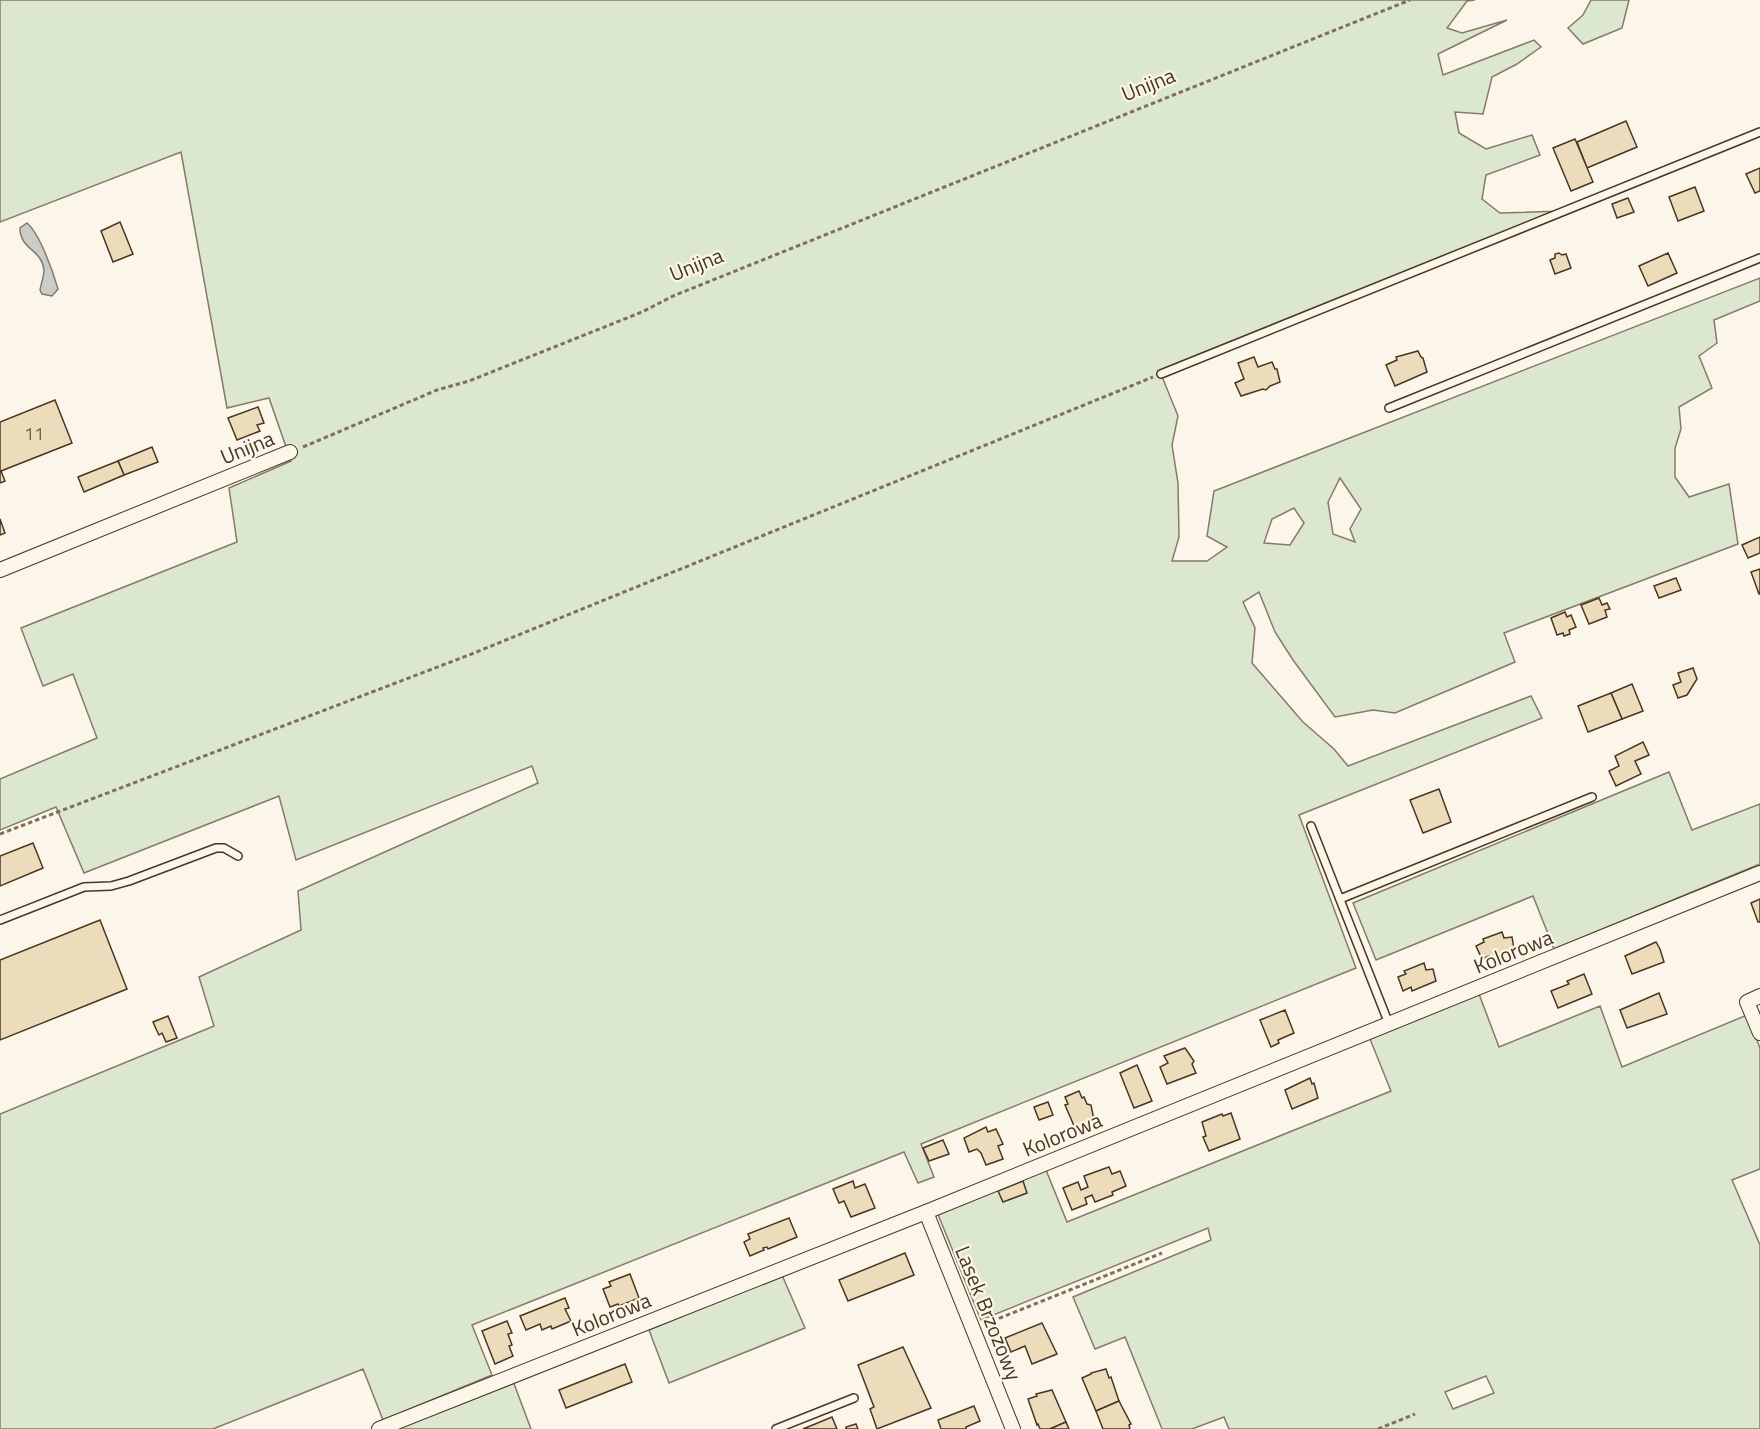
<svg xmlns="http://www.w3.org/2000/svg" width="1760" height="1429" font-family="'Titillium Web',sans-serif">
	<rect width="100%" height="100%" fill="#fbf6e9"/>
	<!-- green -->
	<g fill="#dce7d0" stroke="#887966" stroke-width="1.5" fill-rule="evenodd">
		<path d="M0 0H1475L1467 1 1447 28 1462 33 1507 20 1438 54 1443 75 1534 40 1541 47 1517 64 1492 77 1483 114 1455 112 1459 133 1486 149 1532 135 1540 155 1486 175 1482 199 1500 213 1563 211 1161 374 1178 416 1172 445 1178 483 1179 537 1172 561H1207L1227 547 1207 536 1214 491 1760 278V301L1714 320 1717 343 1699 356 1712 388 1679 407 1681 429 1675 448V477L1689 497 1729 484 1738 544 1504 633 1515 662 1395 713 1373 710 1335 717 1293 660 1275 632 1259 592 1243 602 1255 628 1252 663 1303 722 1334 749 1348 766 1531 696 1542 718 1299 815 1356 968 921 1144 934 1177 918 1183 904 1152 472 1325 492 1375 383 1420 363 1369 213 1429H0V1114L214 1026 199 977 301 930 298 891 538 783 532 766 296 860 279 796 84 873 56 807 0 830V779L97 738 73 674 43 686 21 628 237 542 229 488 291 461 269 398 227 408 181 152 0 222ZM1340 478 1361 509 1350 529 1355 542 1333 534 1328 502ZM1294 508 1304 523 1290 545 1264 543 1272 519Z"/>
		<path d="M1591 0H1629L1622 28 1583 44 1568 28 1583 15Z"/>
		<path d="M1669 772 1692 830 1760 804V864L1554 949 1533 896 1376 960 1353 903Z"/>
		<path d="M1479 994 1499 1047 1600 1006 1622 1067 1747 1015 1760 1048V1169L1732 1180 1760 1245V1429H1229L1224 1417 1192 1429H1162L1125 1337 1095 1349 1073 1297 1211 1240 1208 1228 981 1320 937 1212 1046 1170 1067 1222 1391 1091 1370 1039ZM1486 1376 1494 1393 1453 1409 1445 1392Z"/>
		<path d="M782 1275 805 1328 669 1383 649 1330Z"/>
		<path d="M513 1381 531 1429H397Z"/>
	</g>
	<!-- water -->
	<path fill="#c9cecd" stroke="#887966" stroke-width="1.5" d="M27 223C40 234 53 272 58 289L52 296 42 294 40 290C41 284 44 276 44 270 42 249 20 250 20 228Z"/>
	<!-- building -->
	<g fill="#ecdcbc" stroke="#4a3520" stroke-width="1.5">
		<path d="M1626 121 1637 147 1587 168 1577 142Z"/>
		<path d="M1575 139 1593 182 1571 191 1553 148Z"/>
		<path d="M1760 168V191L1755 193 1746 174Z"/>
		<path d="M1695 187 1704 211 1678 221 1669 197Z"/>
		<path d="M1628 198 1634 212 1617 218 1612 204Z"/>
		<path d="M120 222 133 254 113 262 101 231Z"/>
		<path d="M1559 253 1562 255 1566 254 1571 268 1555 274 1550 260 1555 258V254Z"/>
		<path d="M1668 253 1677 273 1648 286 1639 266Z"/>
		<path d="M1418 351 1421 357 1423 358 1427 372 1395 386 1386 365 1397 360 1396 357Z"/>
		<path d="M1254 357 1258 367 1272 362 1275 369H1277L1280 382 1270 386 1266 390 1263 389 1241 396 1235 383 1244 379 1238 363Z"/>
		<path d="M55 400 72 443 1 471 5 481 0 483V422Z"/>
		<path d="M258 407 264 423 257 425 260 431 237 440 228 418Z"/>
		<path d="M152 447 158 462 124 475 118 461Z"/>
		<path d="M118 461 124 475 84 492 78 477Z"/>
		<path d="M0 519 5 533 0 535Z"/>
		<path d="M1760 537V553L1748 558 1742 545Z"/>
		<path d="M1760 569V594H1759L1751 572Z"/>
		<path d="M1676 578 1681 590 1659 598 1654 586Z"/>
		<path d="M1599 598 1602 605 1607 603 1610 609 1605 610 1607 617 1589 624 1581 605Z"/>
		<path d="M1565 612 1567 617 1571 615 1576 627 1569 630 1570 634 1564 636 1563 633 1557 635 1551 618Z"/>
		<path d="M1693 668 1697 679 1687 695 1678 698 1673 685 1681 682 1678 673Z"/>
		<path d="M1632 684 1643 711 1622 719 1611 693Z"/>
		<path d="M1611 693 1622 719 1588 732 1578 706Z"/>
		<path d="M1643 742 1649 755 1635 761 1641 774 1616 786 1609 771 1619 766 1615 756Z"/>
		<path d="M1439 789 1451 822 1423 833 1410 800Z"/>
		<path d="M33 843 43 868 0 886V856Z"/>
		<path d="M1760 899V922H1758L1751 903Z"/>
		<path d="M100 920 127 989 0 1040V960Z"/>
		<path d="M1502 932 1504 938 1512 937 1514 949 1491 959 1489 956 1482 959 1476 946 1484 942 1483 939Z"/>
		<path d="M1656 942 1660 949 1664 962 1632 974 1625 956Z"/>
		<path d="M1424 963 1426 970 1433 969 1436 981 1412 991 1411 987 1403 991 1398 977 1406 974 1404 971Z"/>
		<path d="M1584 974 1592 994 1558 1008 1551 991 1569 984 1567 981Z"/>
		<path d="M1659 993 1667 1014 1627 1028 1620 1010Z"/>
		<path d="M1285 1010 1294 1033 1278 1040 1279 1043 1271 1047 1260 1020Z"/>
		<path d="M168 1016 177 1038 166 1042 162 1033 159 1035 157 1031 153 1022Z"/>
		<path d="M1185 1048 1194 1061 1192 1064 1196 1073 1167 1084 1160 1067 1168 1063 1164 1056Z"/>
		<path d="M1137 1065 1152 1101 1134 1108 1120 1073Z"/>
		<path d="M1310 1078 1312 1084 1314 1083 1318 1098 1292 1109 1285 1090Z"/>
		<path d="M1079 1091 1082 1098 1084 1097 1087 1104 1091 1105 1094 1120 1075 1128 1065 1105 1068 1104 1065 1097Z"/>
		<path d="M1048 1102 1053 1115 1039 1120 1034 1107Z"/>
		<path d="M1231 1113 1240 1139 1209 1151 1203 1137 1206 1136 1202 1122 1222 1114 1223 1116Z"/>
		<path d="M986 1127 988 1132 996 1129 1003 1144 998 1146 1003 1159 986 1165 981 1153 977 1149 969 1152 964 1138Z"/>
		<path d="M943 1140 949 1154 929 1161 923 1148Z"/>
		<path d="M1109 1167 1112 1174 1120 1171 1126 1186 1112 1192 1113 1195 1095 1202 1092 1195 1085 1198 1087 1204 1072 1210 1063 1188 1078 1182 1081 1190 1088 1187 1084 1176Z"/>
		<path d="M853 1181 855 1188 865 1184 875 1208 851 1217 844 1201 839 1203 833 1189Z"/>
		<path d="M1023 1181 1027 1193 1003 1202 998 1191Z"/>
		<path d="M789 1218 797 1237 768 1249 767 1247 763 1248 764 1250 750 1256 744 1242 750 1239 748 1234Z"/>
		<path d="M905 1253 914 1275 848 1301 839 1280Z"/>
		<path d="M630 1274 639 1298 619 1306 618 1304 610 1307 603 1289 611 1286 609 1282Z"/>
		<path d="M565 1298 569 1308 565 1309 571 1321 552 1329 551 1326 542 1330 540 1324 526 1330 520 1316Z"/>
		<path d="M507 1321 512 1333 508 1334 512 1345 509 1346 513 1356 495 1364 482 1331Z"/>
		<path d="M1042 1323 1057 1354 1032 1364 1025 1346 1011 1352 1005 1338Z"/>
		<path d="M903 1347 931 1408 877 1429 870 1409 874 1407 858 1365Z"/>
		<path d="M625 1364 632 1382 566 1408 559 1390Z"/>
		<path d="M1106 1369 1109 1378 1111 1377 1119 1401 1096 1411 1082 1378 1091 1374V1373Z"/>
		<path d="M1052 1390 1066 1422 1050 1429H1040L1038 1424 1037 1425 1028 1399 1037 1396 1036 1394Z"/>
		<path d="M1119 1401 1131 1424 1129 1425 1130 1429H1103L1096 1411Z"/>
		<path d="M974 1406 980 1421 966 1427V1429H941L938 1420Z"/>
		<path d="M832 1417 837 1429H803Z"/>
		<path d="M1066 1422 1069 1429H1050Z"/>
		<path d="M856 1424 858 1429H846V1427Z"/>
	</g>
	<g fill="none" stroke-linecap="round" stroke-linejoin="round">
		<!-- service casing -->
		<g stroke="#4a3520" stroke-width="10">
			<g id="service">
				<path d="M1161 374 1760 132"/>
				<path d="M1389 408 1760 258"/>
				<path d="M1311 826 1389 1024"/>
				<path d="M1340 899 1592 797"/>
				<path d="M0 920 84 887 111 886 129 881 216 848H224L238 856"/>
				<path d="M776 1429 854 1398"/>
			</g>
		</g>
		<!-- minor casing -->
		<g stroke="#4a3520" stroke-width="16">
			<g id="minor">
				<path d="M0 570 290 452"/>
				<path d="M1760 996 1747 1002 1760 1033"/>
				<path d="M926 1212 1013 1429"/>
				<path d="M379 1429 926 1212 1760 873"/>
			</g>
		</g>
		<!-- path -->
		<g stroke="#7f6f5c" stroke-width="3" stroke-dasharray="4.5 3" stroke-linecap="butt">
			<path d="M303 447 437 390 469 381 642 312 673 296 1410 0"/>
			<path d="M0 834 469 655 1153 377"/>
			<path d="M985 1324 1162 1253"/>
			<path d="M1378 1429 1415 1414"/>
		</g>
		<!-- service -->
		<use href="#service" stroke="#fbf6e9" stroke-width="7"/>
		<!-- minor -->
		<use href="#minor" stroke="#fbf6e9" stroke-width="14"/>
	</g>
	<g text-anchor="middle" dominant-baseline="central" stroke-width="4.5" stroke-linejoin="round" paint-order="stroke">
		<!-- number labels -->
		<g font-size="18" fill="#725f47">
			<text x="34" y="433">11</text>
		</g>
		<!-- street labels -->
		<g font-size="21" fill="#4a3520" stroke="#fbf6e9">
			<text transform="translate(1148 84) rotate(-22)">Unijna</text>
			<text transform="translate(696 264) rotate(-22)">Unijna</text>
			<text transform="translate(247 447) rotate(-22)">Unijna</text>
			<text transform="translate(1513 951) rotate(-22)">Kolorowa</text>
			<text transform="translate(1062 1134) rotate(-22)">Kolorowa</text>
			<text transform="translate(989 1313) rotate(68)">Lasek Brzozowy</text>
			<text transform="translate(611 1314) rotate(-22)">Kolorowa</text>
		</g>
	</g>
</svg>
